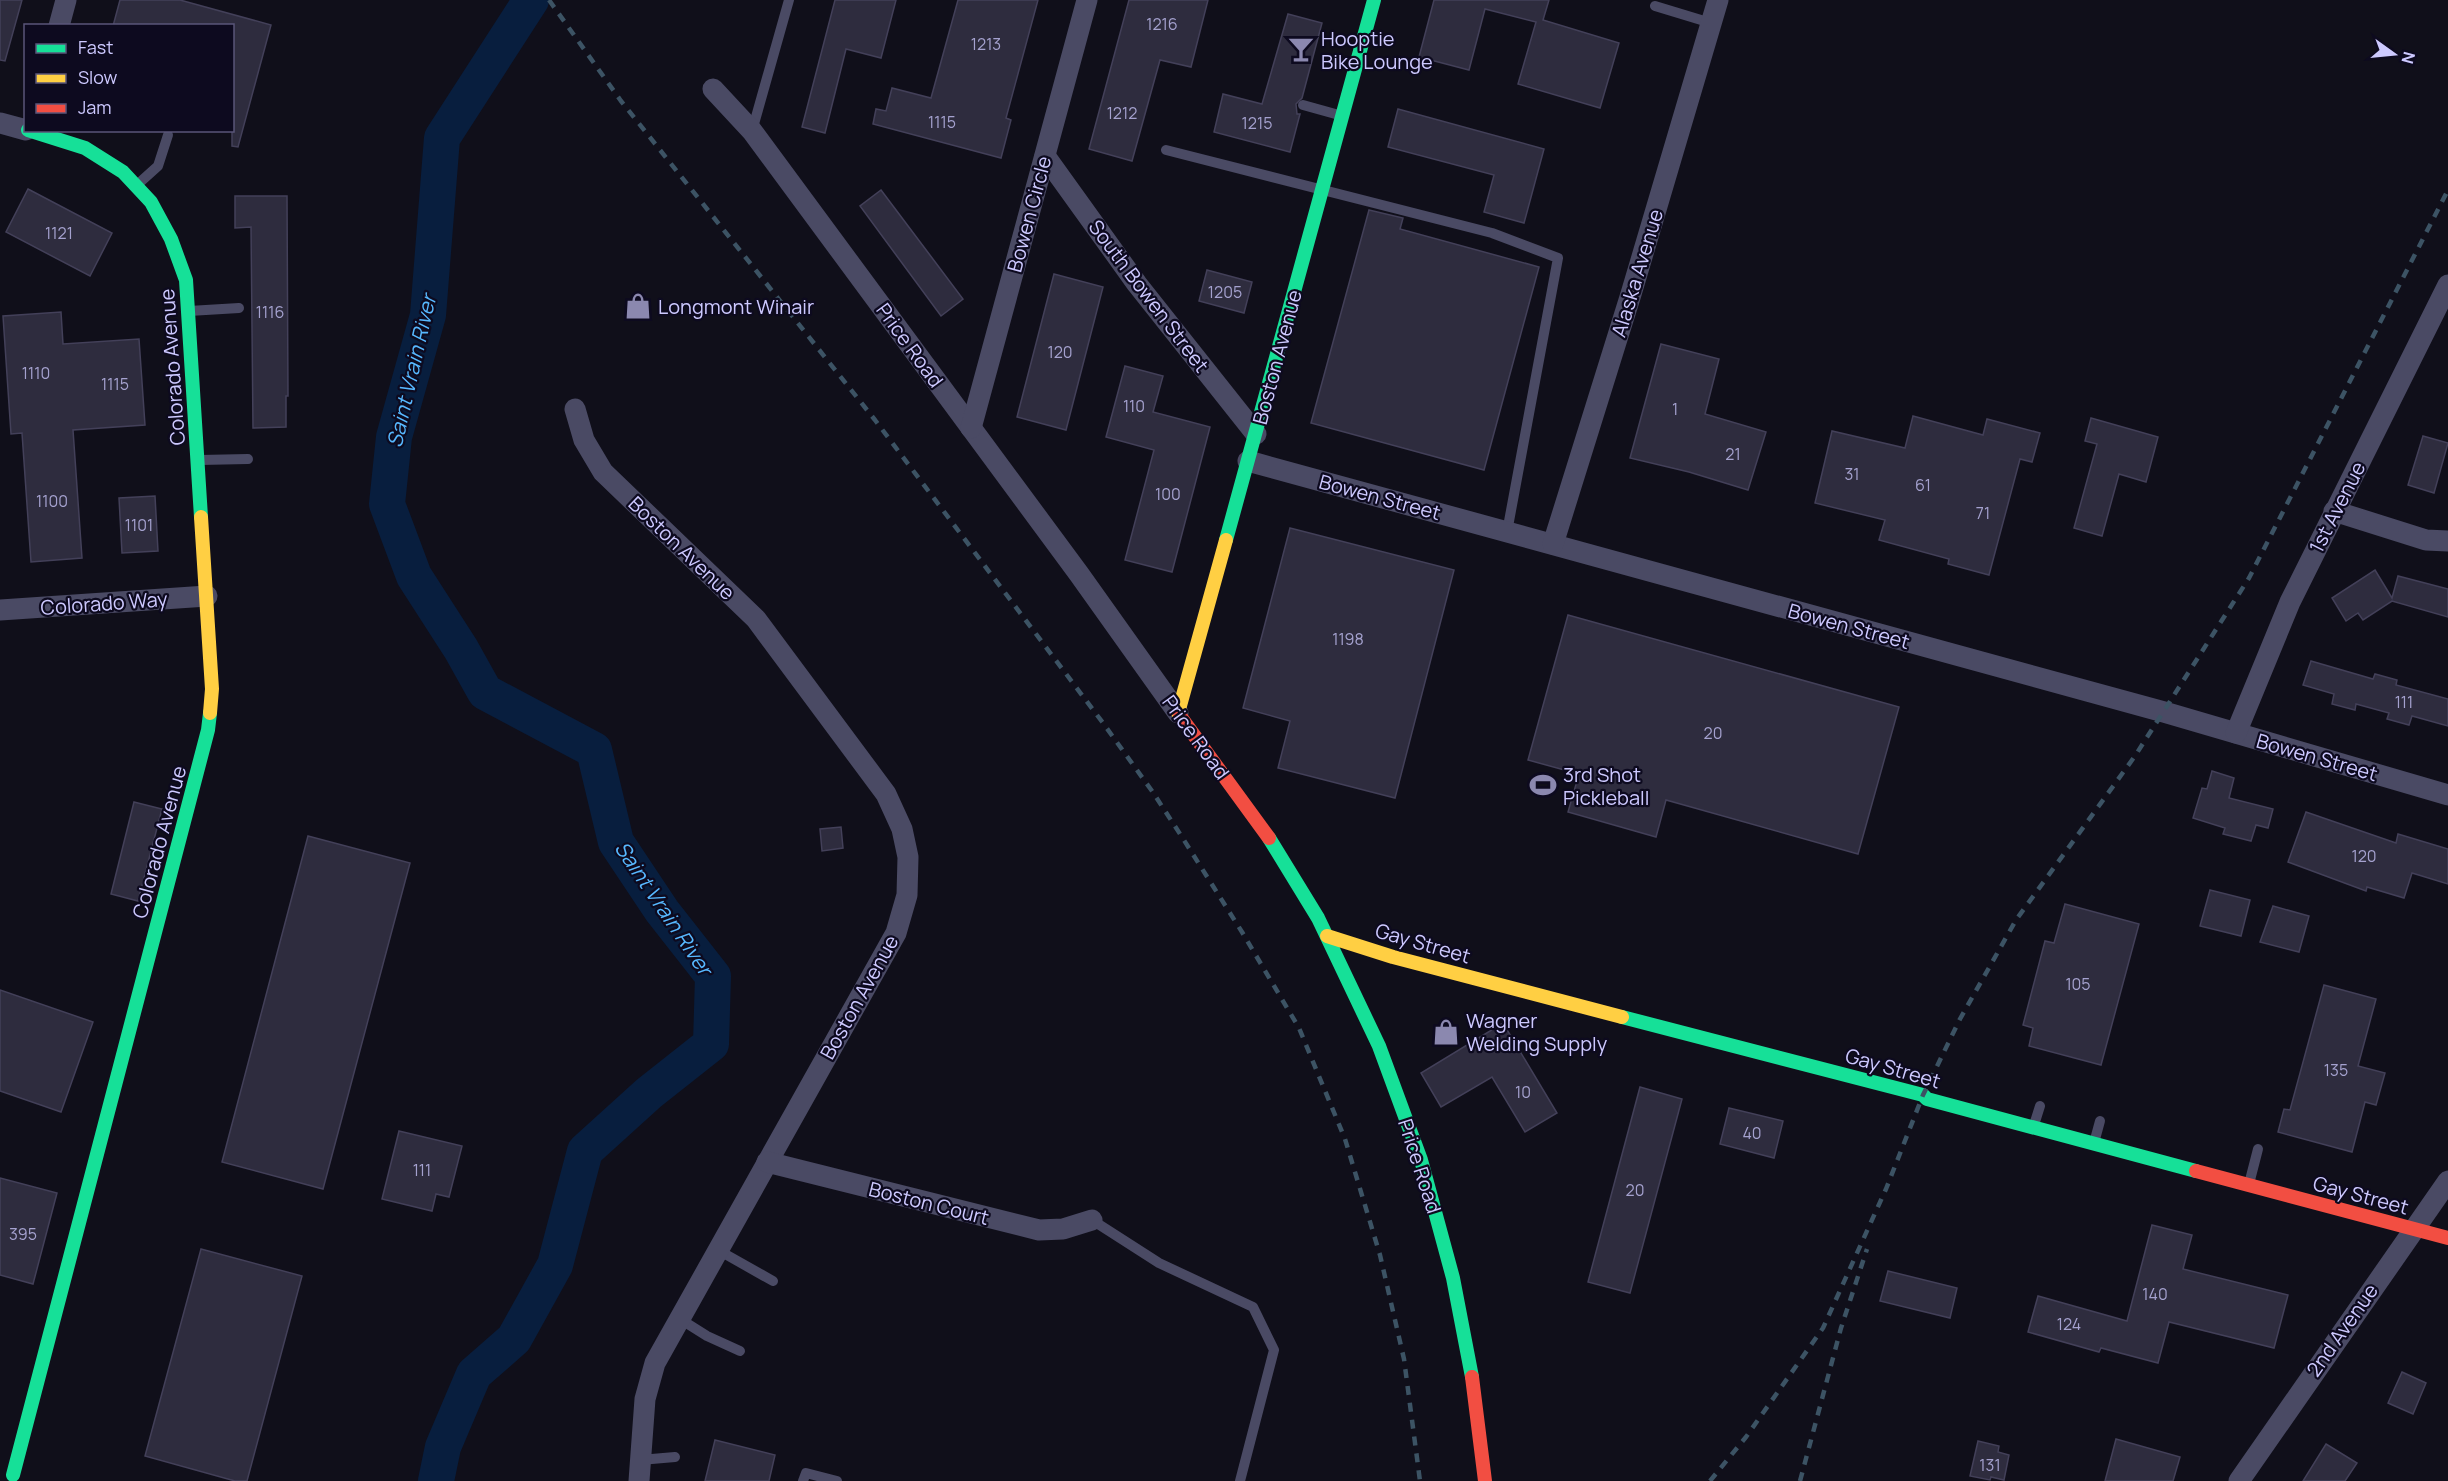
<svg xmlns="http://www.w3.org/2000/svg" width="2448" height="1481" font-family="Manrope,sans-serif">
	<rect width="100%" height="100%" fill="#100f1a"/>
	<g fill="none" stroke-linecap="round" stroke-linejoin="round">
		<!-- river -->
		<path stroke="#081e3e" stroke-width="36" d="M436 1481 443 1447 474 1374 514 1339 555 1265 585 1151 649 1093 711 1044 713 976 662 911 616 842 594 750 485 692 461 649 414 576 387 504 394 437 428 315 442 138 531 0"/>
	</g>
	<!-- building -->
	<g fill="#2e2c3e" stroke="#434059" stroke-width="1.5">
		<path d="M0 0H22L5 61 0 60Z"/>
		<path d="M120 0H180L271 25 238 147 232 146V26H113Z"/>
		<path d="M835 0H896L881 58 846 49 825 133 802 127Z"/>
		<path d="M958 0H1038L1006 118 1011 120 1001 158 873 124 876 109 886 111 892 88 931 98Z"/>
		<path d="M1129 0H1208L1191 67 1160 60 1132 161 1089 149Z"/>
		<path d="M1434 0H1549L1543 20 1619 43 1600 108 1518 84 1536 22 1485 9 1469 70 1419 57Z"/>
		<path d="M1288 14 1322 23 1302 98 1296 104 1297 114H1300L1290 152 1214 132 1223 94 1262 104Z"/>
		<path d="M1398 109 1544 149 1524 223 1484 212 1494 175 1388 147Z"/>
		<path d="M28 189 112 233 90 276 6 232Z"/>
		<path d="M881 190 963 299 941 316 860 206Z"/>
		<path d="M235 196H287L288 396H286V427L253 428 251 227 235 228Z"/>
		<path d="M1369 210 1403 218 1400 229 1539 267 1484 470 1311 423Z"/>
		<path d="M1207 270 1252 282 1244 313 1199 301Z"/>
		<path d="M1054 274 1103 287 1066 430 1017 417Z"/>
		<path d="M61 312 63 344 139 339 145 425 73 430 82 558 31 562 22 433 11 434 3 316Z"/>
		<path d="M1661 344 1719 359 1705 414 1766 432 1748 490 1689 472 1630 458Z"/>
		<path d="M1125 366 1163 376 1153 412 1210 427 1172 572 1125 560 1154 450 1106 437Z"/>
		<path d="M1913 416 1983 435 1987 419 2040 433 2032 462 2020 459 1989 575 1948 564 1949 559 1879 540 1885 520 1815 503 1832 431 1905 448Z"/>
		<path d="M2091 418 2158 437 2146 482 2119 474 2102 536 2074 528 2097 444 2085 441Z"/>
		<path d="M2423 436 2448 443 2434 493 2408 485Z"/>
		<path d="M155 496 158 551 122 553 119 498Z"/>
		<path d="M1290 528 1454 570 1395 798 1278 768 1290 721 1243 708Z"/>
		<path d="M2375 570 2392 598 2398 576 2448 589V617L2392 601 2363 620 2358 613 2346 621 2332 598Z"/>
		<path d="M1568 615 1899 707 1858 854 1666 800 1656 837 1568 812 1579 774 1528 760Z"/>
		<path d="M2311 661 2373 679 2375 674 2397 680 2396 685 2448 699V726L2412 716 2409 725 2387 719 2389 713 2356 704 2355 710 2332 704 2334 694 2303 685Z"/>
		<path d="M2212 771 2234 778 2229 798 2273 809 2268 828 2256 825 2251 841 2223 834 2225 828 2193 818 2202 788 2207 789Z"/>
		<path d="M134 802 162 809 138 901 111 894Z"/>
		<path d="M2306 812 2396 843 2398 834 2448 849V884L2412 873 2404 898 2367 887 2366 891 2288 862Z"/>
		<path d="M841 827 843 848 822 851 820 829Z"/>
		<path d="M308 836 410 863 323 1189 222 1162Z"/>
		<path d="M2210 890 2250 900 2241 936 2200 926Z"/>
		<path d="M2065 904 2139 924 2101 1065 2029 1046 2033 1028 2023 1025 2045 941 2054 943Z"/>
		<path d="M2273 906 2309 916 2299 952 2260 942Z"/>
		<path d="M2324 985 2376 999 2358 1066 2385 1073 2376 1105 2365 1102 2352 1152 2278 1132 2284 1109 2290 1110Z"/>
		<path d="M0 990 93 1022 61 1112 0 1091Z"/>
		<path d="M1503 1023 1557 1113 1525 1132 1492 1077 1441 1107 1421 1073Z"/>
		<path d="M1640 1087 1682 1099 1630 1293 1588 1282Z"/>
		<path d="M1729 1108 1783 1121 1774 1158 1720 1144Z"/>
		<path d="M399 1131 462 1146 449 1197 436 1194 432 1211 382 1199Z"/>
		<path d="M0 1178 57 1193 33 1284 0 1275Z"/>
		<path d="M2152 1225 2192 1235 2183 1269 2288 1295 2274 1348 2169 1322 2158 1363 2101 1348 2099 1352 2028 1332 2038 1296 2127 1321Z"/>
		<path d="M201 1249 302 1276 247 1481H235L145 1456Z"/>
		<path d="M1888 1271 1957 1288 1950 1318 1880 1301Z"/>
		<path d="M2402 1372 2426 1383 2413 1414 2388 1403Z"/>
		<path d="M2116 1439 2180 1457 2173 1481H2105Z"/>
		<path d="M715 1440 775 1455 769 1481H705Z"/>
		<path d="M1978 1441 1999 1446 1998 1452 2009 1455 2004 1480 1991 1477 1990 1480 1970 1476Z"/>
		<path d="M2326 1444 2357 1463 2345 1481H2303Z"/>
	</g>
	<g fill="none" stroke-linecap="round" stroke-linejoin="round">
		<!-- lane -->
		<g stroke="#4a4a64" stroke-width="10">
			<path d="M1655 6 1711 23"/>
			<path d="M1303 105 1339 115"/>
			<path d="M752 131 789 0"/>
			<path d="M1166 150 1492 233 1558 258 1507 532"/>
			<path d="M138 184 158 166 168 135"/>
			<path d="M189 311 239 308"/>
			<path d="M200 460 248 459"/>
			<path d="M2034 1125 2040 1106"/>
			<path d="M2094 1143 2100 1121"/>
			<path d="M2249 1184 2258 1149"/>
			<path d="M1092 1220 1159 1263 1253 1307 1274 1350 1240 1481"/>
			<path d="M718 1250 773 1281"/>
			<path d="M680 1319 707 1336 740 1351"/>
			<path d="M640 1460 675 1457"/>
			<path d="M803 1481 806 1473 837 1481"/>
		</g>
		<!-- street -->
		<g stroke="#4a4a64" stroke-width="21">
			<path d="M59 26 66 0"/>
			<path d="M713 89 752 131 1079 574 1178 713"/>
			<path d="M0 123 26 130"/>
			<path d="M1045 156 1137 284 1256 434"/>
			<path d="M575 409 584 440 603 472 756 619 886 794 902 829 908 857 907 895 896 933 655 1363 645 1399 639 1481"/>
			<path d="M971 428 1087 0"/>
			<path d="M1248 461 2164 712 2448 795"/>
			<path d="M2334 511 2426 540 2448 541"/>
			<path d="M1553 544 1631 294 1718 0"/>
			<path d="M0 610 207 596"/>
			<path d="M2236 733 2290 602 2448 285"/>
			<path d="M767 1162 1039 1230 1063 1229 1092 1220"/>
			<path d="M2239 1481 2448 1181"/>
		</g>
		<!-- fast -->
		<g stroke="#16e098" stroke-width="14">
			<path d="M28 130 85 148 123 172 151 202 171 239 186 280 201 517"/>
			<path d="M1226 540 1374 0"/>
			<path d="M1269 838 1318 918 1379 1046 1421 1160 1453 1278 1472 1377"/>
			<path d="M1622 1017 1923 1095 1927 1099 2196 1171"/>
			<path d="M13 1475 208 730 210 713"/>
		</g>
		<!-- slow -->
		<g stroke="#ffcf43" stroke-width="14">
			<path d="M201 517 212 689 210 713"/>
			<path d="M1180 716 1178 713 1226 540"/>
			<path d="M1327 936 1393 957 1622 1017"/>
		</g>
		<!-- jam -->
		<g stroke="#f24e42" stroke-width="14">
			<path d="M1180 716 1269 838"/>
			<path d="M2196 1171 2448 1238"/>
			<path d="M1472 1377 1485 1481"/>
		</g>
		<!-- rail -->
		<g stroke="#3c5364" stroke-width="4.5" stroke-dasharray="9 8" stroke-linecap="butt">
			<path d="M549 0 621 101 875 420 1103 723 1152 791 1182 837 1242 932 1299 1028 1345 1139 1380 1255 1404 1359 1420 1481"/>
			<path d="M1710 1481 1746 1437 1823 1328 1886 1189 1923 1095 1960 1019 2016 920 2135 756 2249 578 2448 190"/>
			<path d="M1800 1481 1841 1328 1867 1249"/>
		</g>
	</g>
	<!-- icons -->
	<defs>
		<g id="bar-bare" transform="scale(2.07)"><path d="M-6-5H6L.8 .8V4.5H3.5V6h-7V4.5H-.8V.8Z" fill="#8b88af" stroke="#0d0a1f" stroke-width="2.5" paint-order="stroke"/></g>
		<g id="shop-bare" transform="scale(2.07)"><path d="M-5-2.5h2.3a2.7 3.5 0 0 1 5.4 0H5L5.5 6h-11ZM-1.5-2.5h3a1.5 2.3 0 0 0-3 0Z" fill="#8b88af" stroke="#0d0a1f" stroke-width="2.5" paint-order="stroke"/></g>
		<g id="stadium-bare" transform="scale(2.07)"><path d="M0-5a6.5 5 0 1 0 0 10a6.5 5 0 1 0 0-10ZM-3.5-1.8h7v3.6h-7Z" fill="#8b88af" stroke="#0d0a1f" stroke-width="2.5" paint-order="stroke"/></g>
	</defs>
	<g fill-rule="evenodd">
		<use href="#bar-bare" x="1301" y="49"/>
		<use href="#shop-bare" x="638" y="306"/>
		<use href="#stadium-bare" x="1543" y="785"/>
		<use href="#shop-bare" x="1446" y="1032"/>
	</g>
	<g text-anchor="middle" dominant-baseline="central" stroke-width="4.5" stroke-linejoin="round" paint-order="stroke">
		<!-- number labels -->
		<g font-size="16" fill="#a5a2cf">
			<text x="1162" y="24">1216</text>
			<text x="986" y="44">1213</text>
			<text x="1122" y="113">1212</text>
			<text x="942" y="122">1115</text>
			<text x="1257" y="123">1215</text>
			<text x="59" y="233">1121</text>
			<text x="1225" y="292">1205</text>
			<text x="270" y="312">1116</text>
			<text x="1060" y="352">120</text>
			<text x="36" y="373">1110</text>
			<text x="115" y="384">1115</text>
			<text x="1134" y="406">110</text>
			<text x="1675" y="409">1</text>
			<text x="1733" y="454">21</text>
			<text x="1852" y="474">31</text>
			<text x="1923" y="485">61</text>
			<text x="1168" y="494">100</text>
			<text x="52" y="501">1100</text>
			<text x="1983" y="513">71</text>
			<text x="139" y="525">1101</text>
			<text x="1348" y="639">1198</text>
			<text x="2404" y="702">111</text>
			<text x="1713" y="733">20</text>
			<text x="2364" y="856">120</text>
			<text x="2078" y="984">105</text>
			<text x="2336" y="1070">135</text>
			<text x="1523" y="1092">10</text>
			<text x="1752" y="1133">40</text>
			<text x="422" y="1170">111</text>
			<text x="1635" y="1190">20</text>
			<text x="23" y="1234">395</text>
			<text x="2155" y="1294">140</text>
			<text x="2069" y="1324">124</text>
			<text x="1990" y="1465">131</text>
		</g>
		<!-- poi labels -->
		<g font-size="20" fill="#cdc9ff" stroke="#0d0a1f" text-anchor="start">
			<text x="1321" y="38">Hooptie<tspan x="1321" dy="23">Bike Lounge</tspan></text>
			<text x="658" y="306">Longmont Winair</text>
			<text x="1563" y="774">3rd Shot<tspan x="1563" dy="23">Pickleball</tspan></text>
			<text x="1466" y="1020">Wagner<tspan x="1466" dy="23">Welding Supply</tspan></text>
		</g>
		<!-- street labels -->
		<g font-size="20" fill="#cdc9ff" stroke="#0d0a1f">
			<text transform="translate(1029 214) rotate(-75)">Bowen Circle</text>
			<text transform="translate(1637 273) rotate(-73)">Alaska Avenue</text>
			<text transform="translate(1149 296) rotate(53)">South Bowen Street</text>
			<text transform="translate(910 345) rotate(54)">Price Road</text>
			<text transform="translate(1277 357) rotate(-75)">Boston Avenue</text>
			<text transform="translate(172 367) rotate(-94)">Colorado Avenue</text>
			<text transform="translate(1380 497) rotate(15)">Bowen Street</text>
			<text transform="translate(2337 507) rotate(-63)">1st Avenue</text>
			<text transform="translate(682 548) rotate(44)">Boston Avenue</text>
			<text transform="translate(104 603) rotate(-4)">Colorado Way</text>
			<text transform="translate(1849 626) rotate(15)">Bowen Street</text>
			<text transform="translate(1196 737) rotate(54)">Price Road</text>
			<text transform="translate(2317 757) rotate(16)">Bowen Street</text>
			<text transform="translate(159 842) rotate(-75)">Colorado Avenue</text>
			<text transform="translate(1423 943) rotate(16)">Gay Street</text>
			<text transform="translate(859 997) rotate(-61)">Boston Avenue</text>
			<text transform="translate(1893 1068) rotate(16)">Gay Street</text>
			<text transform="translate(1420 1166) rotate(72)">Price Road</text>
			<text transform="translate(2361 1195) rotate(15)">Gay Street</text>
			<text transform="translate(929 1203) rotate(14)">Boston Court</text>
			<text transform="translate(2342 1330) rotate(-55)">2nd Avenue</text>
		</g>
		<!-- water labels -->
		<g font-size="21" font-style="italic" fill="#57b8ff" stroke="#0d0a1f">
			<text transform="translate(411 371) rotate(-77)">Saint Vrain River</text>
			<text transform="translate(664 908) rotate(56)">Saint Vrain River</text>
		</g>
	</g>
	<!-- legend -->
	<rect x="24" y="24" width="210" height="108" fill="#0d0a1f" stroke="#5a5679" stroke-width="1.5"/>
	<rect x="36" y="44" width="30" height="9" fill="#16e098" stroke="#5a5679" stroke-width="1.5"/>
	<text x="78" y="54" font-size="18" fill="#cdc9ff">Fast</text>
	<rect x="36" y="74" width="30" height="9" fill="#ffcf43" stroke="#5a5679" stroke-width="1.5"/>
	<text x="78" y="84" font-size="18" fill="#cdc9ff">Slow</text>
	<rect x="36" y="104" width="30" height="9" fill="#f24e42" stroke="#5a5679" stroke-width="1.5"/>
	<text x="78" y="114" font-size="18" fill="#cdc9ff">Jam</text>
	<!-- north arrow -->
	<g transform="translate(2394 54) rotate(105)" stroke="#0d0a1f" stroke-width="4.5" paint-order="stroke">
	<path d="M0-4.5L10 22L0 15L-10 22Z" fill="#cdc9ff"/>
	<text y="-9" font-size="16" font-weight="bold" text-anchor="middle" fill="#cdc9ff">N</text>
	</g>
</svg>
